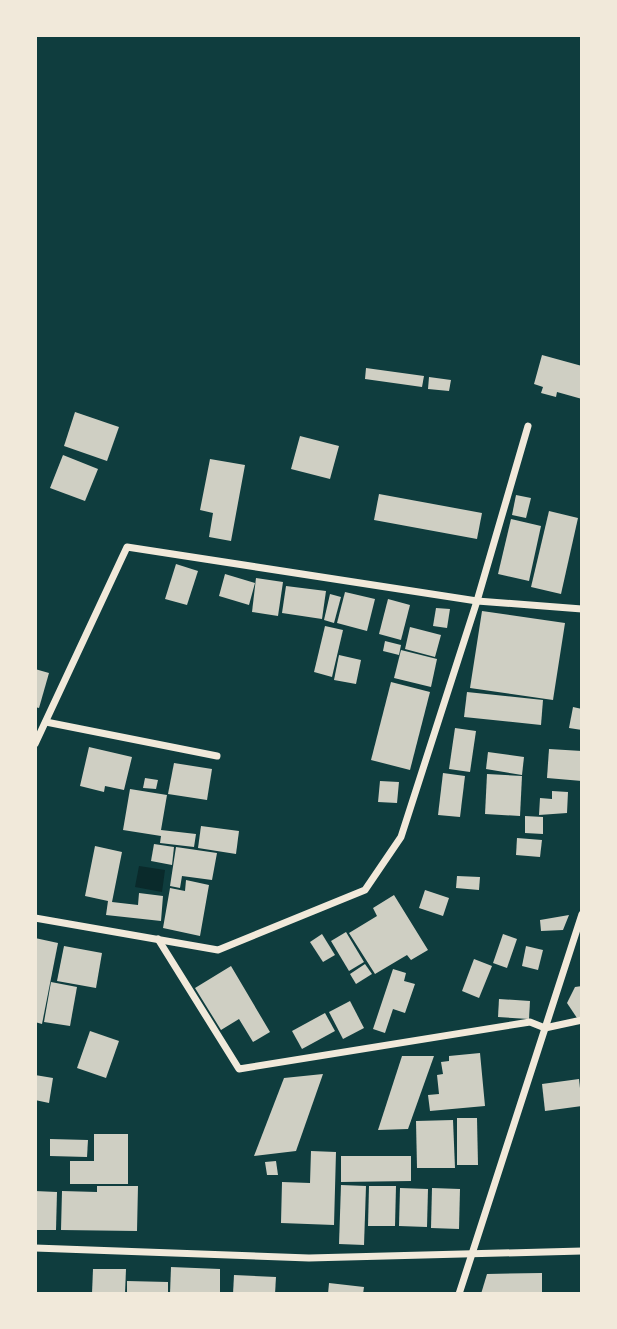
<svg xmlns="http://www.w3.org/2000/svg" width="617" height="1329" font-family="Lato,sans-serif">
	<rect width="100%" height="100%" fill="#0f3d3e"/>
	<!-- water -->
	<path fill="#0a2a2b" d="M139 866 165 870 162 892 135 887Z"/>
	<!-- building -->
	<g fill="#cfcfc3">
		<path d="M542 355 582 366V399L557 392 556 397 541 393 543 387 534 384Z"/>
		<path d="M366 368 424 376 422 387 365 379Z"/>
		<path d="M429 377 451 380 449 391 428 389Z"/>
		<path d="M75 412 119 427 107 461 64 446Z"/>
		<path d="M300 436 339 446 330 479 291 469Z"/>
		<path d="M63 455 98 469 85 501 50 488Z"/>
		<path d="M210 459 245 465 231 541 209 537 213 513 200 510Z"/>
		<path d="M379 494 482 513 477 539 374 520Z"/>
		<path d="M516 495 531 498 526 518 512 515Z"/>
		<path d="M549 511 578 518 561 594 531 587Z"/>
		<path d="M511 519 541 526 529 581 498 574Z"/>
		<path d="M176 564 198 571 187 605 165 599Z"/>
		<path d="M225 574 255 583 249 605 219 596Z"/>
		<path d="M256 578 283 582 278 616 252 612Z"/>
		<path d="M286 586 326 591 322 619 282 613Z"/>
		<path d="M345 592 375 599 367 631 337 623Z"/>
		<path d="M330 594 341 597 334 623 324 620Z"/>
		<path d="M388 599 410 605 401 640 379 634Z"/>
		<path d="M436 608 450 609 447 628 433 626Z"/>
		<path d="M482 611 565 623 553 700 470 688Z"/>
		<path d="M325 626 343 630 332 677 314 672Z"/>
		<path d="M410 627 441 635 435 657 405 649Z"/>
		<path d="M385 641 401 645 399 655 383 651Z"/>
		<path d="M401 650 437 659 431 687 394 678Z"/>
		<path d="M339 655 361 660 356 684 334 680Z"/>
		<path d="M35 669 49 673 39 708 35 707Z"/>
		<path d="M391 682 430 692 410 770 371 760Z"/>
		<path d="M467 692 543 700 541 725 464 717Z"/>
		<path d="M573 707 582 709V730L569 728Z"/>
		<path d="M455 728 476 731 470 772 449 769Z"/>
		<path d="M89 747 132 757 124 790 105 786 104 792 80 786Z"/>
		<path d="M549 749 582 751V781L547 778Z"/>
		<path d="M488 752 524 757 522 775 486 769Z"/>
		<path d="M174 763 212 769 207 800 168 794Z"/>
		<path d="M443 773 465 776 460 817 438 815Z"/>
		<path d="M487 774 522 776 520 816 485 814Z"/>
		<path d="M145 778 158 780 156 789 143 788Z"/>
		<path d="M380 781 399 782 397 803 378 802Z"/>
		<path d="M130 789 167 795 161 830 196 834 194 847 160 843 161 836 123 830Z"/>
		<path d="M552 791 568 792 567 813 539 815 540 798 552 799Z"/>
		<path d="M525 816 543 817V834L525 833Z"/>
		<path d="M201 826 239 831 236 854 198 848Z"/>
		<path d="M517 838 542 840 540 857 516 855Z"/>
		<path d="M154 844 174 847 172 865 151 861Z"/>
		<path d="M95 846 122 852 112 902 138 905 139 893 163 896 161 921 106 915 108 901 85 896Z"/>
		<path d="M176 847 217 853 212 880 182 876 180 888 170 886Z"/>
		<path d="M457 876 480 877 479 890 456 888Z"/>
		<path d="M186 880 209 885 200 936 163 928 170 888 185 891Z"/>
		<path d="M425 890 449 898 443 916 419 908Z"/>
		<path d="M394 895 428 950 411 960 407 955 375 974 349 933 377 916 373 908Z"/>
		<path d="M569 915 563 930 541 931 540 920Z"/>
		<path d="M346 932 364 962 349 971 331 941Z"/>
		<path d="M322 934 335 955 323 962 310 942Z"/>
		<path d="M503 934 517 939 507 968 493 963Z"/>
		<path d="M35 938 58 943 42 1024 35 1022Z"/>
		<path d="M64 946 102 953 96 988 57 981Z"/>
		<path d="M526 946 543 950 538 970 522 966Z"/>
		<path d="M474 959 492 966 479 998 462 991Z"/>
		<path d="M365 964 372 974 356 984 350 974Z"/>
		<path d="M231 966 270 1032 253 1042 239 1019 221 1030 195 988Z"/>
		<path d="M393 969 406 973 404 981 415 984 405 1013 393 1009 385 1033 373 1029Z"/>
		<path d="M51 982 77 987 70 1026 44 1022Z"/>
		<path d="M582 986V1017L577 1018 567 1003 575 987Z"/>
		<path d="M499 999 530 1001 529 1019 498 1017Z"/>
		<path d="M350 1001 364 1028 343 1039 329 1012Z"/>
		<path d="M325 1013 335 1031 302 1049 292 1031Z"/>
		<path d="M90 1031 119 1041 106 1078 77 1068Z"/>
		<path d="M480 1053 485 1106 430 1111 428 1095 439 1094 437 1075 443 1074 441 1062 449 1061V1056Z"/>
		<path d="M402 1056H434L408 1129 378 1130Z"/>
		<path d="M323 1074 296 1151 254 1156 284 1078Z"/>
		<path d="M35 1075 53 1078 49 1103 35 1100Z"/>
		<path d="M579 1079 582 1106 545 1111 542 1084Z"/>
		<path d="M457 1118H477L478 1165H457Z"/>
		<path d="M453 1120 455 1168H417L416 1121Z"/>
		<path d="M94 1134H128V1184H70V1161H94Z"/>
		<path d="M50 1139 88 1140 87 1157 50 1156Z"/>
		<path d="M311 1151 336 1152 334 1225 281 1223 282 1182 310 1183Z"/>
		<path d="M341 1156H411V1181L341 1182Z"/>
		<path d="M276 1161 278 1175H267L265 1162Z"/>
		<path d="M341 1185 366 1186 364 1245 339 1244Z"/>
		<path d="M97 1186H138L137 1231 61 1230 62 1191 97 1192Z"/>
		<path d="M369 1186H396L395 1226H368Z"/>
		<path d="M400 1188 428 1189 427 1227 399 1226Z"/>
		<path d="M432 1188 460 1189 459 1229 431 1228Z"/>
		<path d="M35 1191 57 1192 56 1230H35Z"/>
		<path d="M171 1267 220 1269V1294H170Z"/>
		<path d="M93 1269H126L125 1294H92Z"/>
		<path d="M542 1273V1293L481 1294 487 1274Z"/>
		<path d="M234 1275 276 1277 275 1294H233Z"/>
		<path d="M127 1281 168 1282V1294H127Z"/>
		<path d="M329 1283 364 1287 363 1294H328Z"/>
	</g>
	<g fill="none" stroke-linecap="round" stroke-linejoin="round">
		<!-- minor -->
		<g stroke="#f1e9da" stroke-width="7">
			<path d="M46 722 217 756"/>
			<path d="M35 744 127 547 477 601 582 609"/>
			<path d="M35 918 218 950 365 890 401 837 477 601 528 426"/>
			<path d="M158 939 239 1069 530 1022 545 1028 582 1020"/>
			<path d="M35 1248 309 1258 582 1251"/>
			<path d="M459 1294 582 914"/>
		</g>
	</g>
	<!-- border -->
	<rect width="617" height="1329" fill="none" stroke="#f1e9da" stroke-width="74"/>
</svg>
